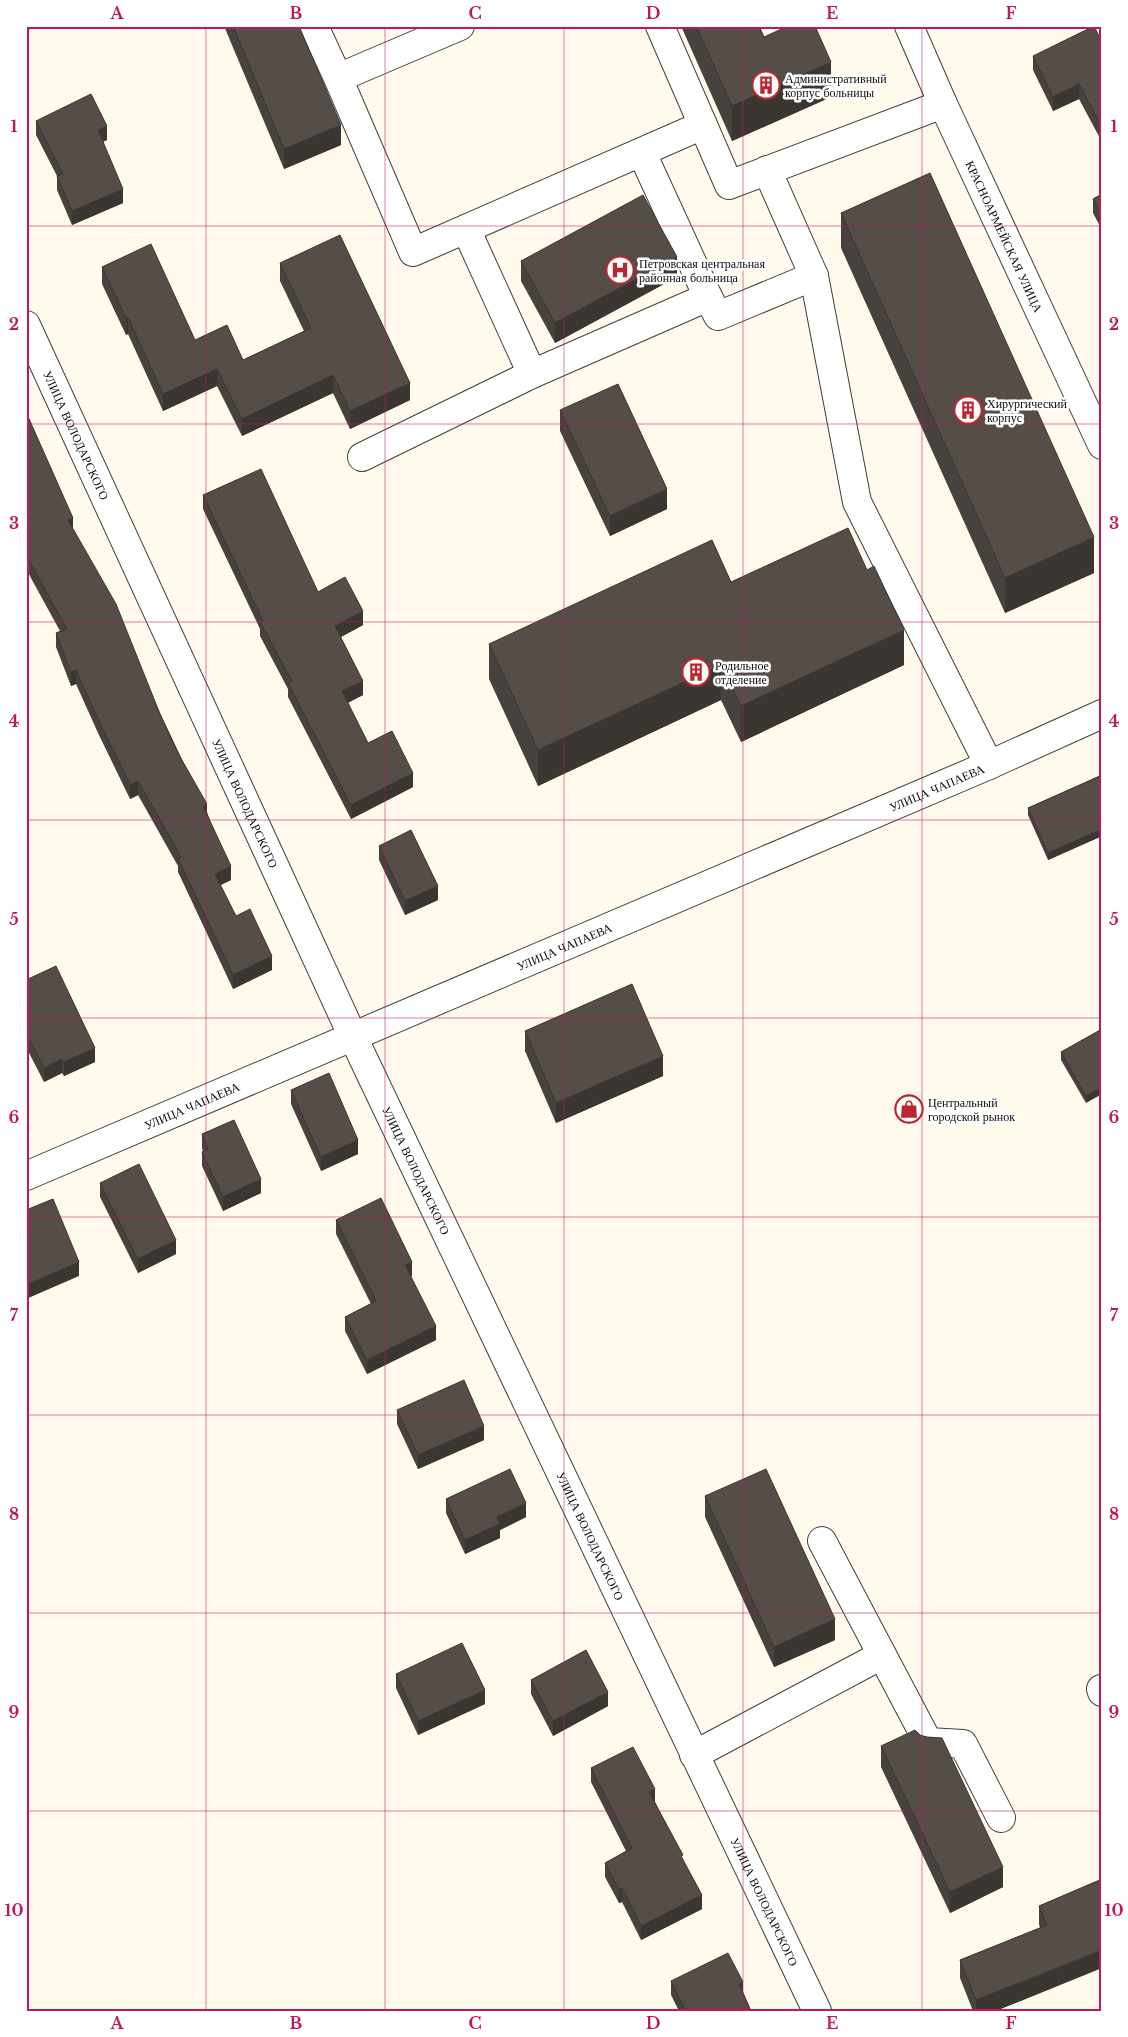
<svg xmlns="http://www.w3.org/2000/svg" width="1128" height="2037" font-family="'Libre Baskerville',serif">
	<rect width="100%" height="100%" fill="#fffaeb"/>
	<g fill="none" stroke-linecap="round" stroke-linejoin="round">
		<!-- minor casing -->
		<g stroke="#3f3f3f" stroke-width="30">
			<g id="minor">
				<path d="M314 26 338 78"/>
				<path d="M460 26 338 78 413 252 703 125"/>
				<path d="M660 26 729 185 943 104"/>
				<path id="s1" d="M909 26 943 104 1102 445"/>
				<path d="M642 153 708 297"/>
				<path d="M767 170 814 276 857 502 989 765"/>
				<path d="M466 229 532 374 708 297 718 316 814 276"/>
				<path id="s2" d="M26 325 353 1037 817 2011"/>
				<path d="M362 457 532 374"/>
				<path id="s3" d="M26 1176 989 765 1102 714"/>
				<path d="M822 1541 928 1742 963 1744 1001 1818"/>
				<path d="M1101 1689 1102 1692"/>
				<path d="M694 1755 882 1655"/>
			</g>
		</g>
		<!-- minor -->
		<use href="#minor" stroke="#fff" stroke-width="28"/>
	</g>
	<!-- wall -->
	<g fill="#48423e">
		<path d="M224 26H299L341 145 284 169Z"/>
		<path d="M681 26H759L764 37 831 97 732 141Z"/>
		<path d="M1102 42V142L1079 99 1053 111 1033 70V56Z"/>
		<path d="M36 121 107 140 103 141 123 203 72 225 57 190V176L36 135Z"/>
		<path d="M1102 194V230L1093 213V199Z"/>
		<path d="M841 213 1094 573 1005 613 841 248Z"/>
		<path d="M521 261 677 277 555 343 521 281Z"/>
		<path d="M280 263 410 400 350 429 333 393 242 436 217 386 163 411 128 334 126 335 102 284V267L195 340 243 360 304 331 280 281Z"/>
		<path d="M560 410 667 509 610 536 560 431Z"/>
		<path d="M26 412 73 530 207 812 231 880 220 885 236 916 272 970 233 989 178 872V866L138 795 130 799 98 733 76 684 71 686 56 647V633L60 631 32 580 26 568Z"/>
		<path d="M203 495 318 592 363 625 341 637 363 695 348 703 368 743 413 787 351 819 288 697V689L260 636V629L203 509Z"/>
		<path d="M731 582 904 665 741 742 721 700 538 786 489 679V644Z"/>
		<path d="M1102 775V836L1048 860 1028 815V808Z"/>
		<path d="M379 846 438 900 405 915 379 860Z"/>
		<path d="M26 980 95 1062 64 1076 62 1073 44 1082 26 1047Z"/>
		<path d="M1102 1029 1086 1103 1061 1060V1052Z"/>
		<path d="M525 1031 663 1076 556 1123 525 1051Z"/>
		<path d="M291 1090 358 1154 321 1171 291 1104Z"/>
		<path d="M202 1134 261 1193 223 1211 202 1166V1152L203 1151 202 1148Z"/>
		<path d="M100 1183 176 1254 138 1273 100 1197Z"/>
		<path d="M336 1220 412 1276H411L436 1340 367 1374 345 1331V1317L371 1304 336 1234Z"/>
		<path d="M397 1410 484 1440 418 1469 397 1424Z"/>
		<path d="M705 1496 835 1640 774 1667 705 1517Z"/>
		<path d="M446 1499 526 1517 500 1530V1538L465 1554 446 1513Z"/>
		<path d="M396 1674 485 1704 418 1735 396 1688Z"/>
		<path d="M531 1680 608 1706 553 1736 531 1694Z"/>
		<path d="M881 1746 1003 1887 950 1913 881 1767Z"/>
		<path d="M591 1768 655 1802 683 1860 702 1909 641 1940 622 1902 619 1903 605 1877V1863L626 1851 591 1782Z"/>
		<path d="M1102 1879 996 2011H973L960 1978V1960L1040 1928 1039 1924V1906Z"/>
		<path d="M671 1981 743 1992 751 2011H679L671 1995Z"/>
	</g>
	<!-- shaded-wall -->
	<g fill="#3b3632">
		<path d="M26 26H37L26 31Z"/>
		<path d="M831 62V97L732 141V106Z"/>
		<path d="M1079 84V99L1053 111V97Z"/>
		<path d="M341 125V145L284 169V149Z"/>
		<path d="M107 126V140L98 144V130Z"/>
		<path d="M123 189V203L72 225V211Z"/>
		<path d="M677 257V277L555 343V323Z"/>
		<path d="M128 317V334L126 335V318Z"/>
		<path d="M217 369V386L163 411V394Z"/>
		<path d="M333 375V393L242 436V419Z"/>
		<path d="M410 383V400L350 429V411Z"/>
		<path d="M667 489V509L610 536V516Z"/>
		<path d="M73 518V532L68 520Z"/>
		<path d="M1094 537V573L1005 613V578Z"/>
		<path d="M363 611V625L335 640V626Z"/>
		<path d="M904 630V665L741 742V706Z"/>
		<path d="M721 665V700L538 786V750Z"/>
		<path d="M76 670V684L71 686V672Z"/>
		<path d="M363 681V695L342 705V691Z"/>
		<path d="M413 773V787L351 819V805Z"/>
		<path d="M138 781V795L130 799V785Z"/>
		<path d="M207 804V818L203 806Z"/>
		<path d="M1102 829V836L1048 860V853Z"/>
		<path d="M231 866V880L215 888V874Z"/>
		<path d="M438 886V900L405 915V901Z"/>
		<path d="M272 956V970L233 989V975Z"/>
		<path d="M95 1048V1062L64 1076V1062Z"/>
		<path d="M663 1056V1076L556 1123V1103Z"/>
		<path d="M62 1059V1073L44 1082V1068Z"/>
		<path d="M1102 1087V1094L1086 1103V1096Z"/>
		<path d="M358 1140V1154L321 1171V1157Z"/>
		<path d="M261 1179V1193L223 1211V1197Z"/>
		<path d="M176 1240V1254L138 1273V1259Z"/>
		<path d="M79 1262V1276L26 1299V1285Z"/>
		<path d="M412 1262V1276L405 1279V1265Z"/>
		<path d="M436 1326V1340L367 1374V1360Z"/>
		<path d="M484 1426V1440L418 1469V1455Z"/>
		<path d="M526 1503V1517L500 1530V1538L465 1554V1540L497 1517Z"/>
		<path d="M835 1619V1640L774 1667V1647Z"/>
		<path d="M485 1690V1704L418 1735V1721Z"/>
		<path d="M608 1692V1706L553 1736V1721Z"/>
		<path d="M655 1789V1803L649 1792Z"/>
		<path d="M1003 1867V1887L950 1913V1892Z"/>
		<path d="M622 1888V1902L619 1903V1889Z"/>
		<path d="M702 1895V1909L641 1940V1926Z"/>
		<path d="M1102 1950V1968L996 2011H976V2000Z"/>
		<path d="M743 1982V1996L739 1984Z"/>
	</g>
	<!-- building -->
	<g fill="#544d48" stroke="#3b3632">
		<path d="M233 26H299L341 125 284 149Z"/>
		<path d="M696 26H759L764 37 788 26H815L831 62 732 106Z"/>
		<path d="M1094 26 1102 42V128L1079 84 1053 97 1033 56Z"/>
		<path d="M91 94 107 126 98 130 123 189 72 211 57 176 63 174 36 121Z"/>
		<path d="M930 173 1094 537 1005 578 841 213Z"/>
		<path d="M1102 194V216L1093 199Z"/>
		<path d="M643 195 677 257 555 323 521 261Z"/>
		<path d="M340 235 410 383 350 411 333 375 242 419 217 369 163 394 128 317 126 318 102 267 151 244 195 340 227 325 243 360 311 328 280 263Z"/>
		<path d="M618 384 667 489 610 516 560 410Z"/>
		<path d="M26 412 73 518 68 520 116 604 160 714 179 755 207 804 203 806 231 866 215 874 236 916 250 909 272 956 233 975 178 858 181 857 138 781 130 785 98 719 76 670 71 672 56 633 67 629 32 566 26 554Z"/>
		<path d="M261 469 318 592 345 577 363 611 335 626 363 681 342 691 368 743 392 731 413 773 351 805 288 683 292 681 260 622 263 621 203 495Z"/>
		<path d="M848 528 867 570 874 566 904 630 741 706 721 665 538 750 489 644 712 540 731 582Z"/>
		<path d="M1102 775V829L1048 853 1028 808Z"/>
		<path d="M411 830 438 886 405 901 379 846Z"/>
		<path d="M56 966 95 1048 64 1062 62 1059 44 1068 26 1033V989L28 988 26 984V980Z"/>
		<path d="M632 984 663 1056 556 1103 525 1031Z"/>
		<path d="M1102 1029V1087L1086 1096 1061 1052Z"/>
		<path d="M329 1073 358 1140 321 1157 291 1090Z"/>
		<path d="M234 1120 261 1179 223 1197 202 1152 208 1149 202 1134Z"/>
		<path d="M139 1164 176 1240 138 1259 100 1183Z"/>
		<path d="M381 1198 412 1262 405 1265 436 1326 367 1360 345 1317 376 1301 336 1220Z"/>
		<path d="M53 1199 79 1262 26 1285V1247H28L26 1243V1210Z"/>
		<path d="M464 1380 484 1426 418 1455 397 1410Z"/>
		<path d="M510 1469 526 1503 497 1517 500 1524 465 1540 446 1499Z"/>
		<path d="M766 1469 835 1619 774 1647 705 1496Z"/>
		<path d="M462 1643 485 1690 418 1721 396 1674Z"/>
		<path d="M586 1650 608 1692 553 1721 531 1680Z"/>
		<path d="M915 1730 920 1735 927 1737 942 1738 1003 1867 950 1892 881 1746Z"/>
		<path d="M633 1747 655 1789 649 1792 683 1855 681 1856 702 1895 641 1926 622 1888 619 1889 605 1863 632 1848 591 1768Z"/>
		<path d="M1102 1879V1950L976 2000 960 1960 1047 1925 1039 1906Z"/>
		<path d="M728 1953 743 1982 739 1984 751 2011H686L671 1981Z"/>
	</g>
	<!-- grid -->
	<path fill="none" stroke="#c2185b" stroke-width="1" stroke-opacity="0.55" d="M206 26V2011M385 26V2011M564 26V2011M743 26V2011M922 26V2011M26 226H1102M26 424H1102M26 622H1102M26 820H1102M26 1018H1102M26 1217H1102M26 1415H1102M26 1613H1102M26 1811H1102"/>
	<!-- icons -->
	<defs>
		<g id="building-ring" transform="scale(1.4375)"><circle r="9.5" fill="#fff" stroke="#b92730" stroke-width="1.5"/><path d="M-4-6H4V6H1V3H-1V6H-4ZM-2.5-4.3h1.7v1.8h-1.7ZM.8-4.3h1.7v1.8H.8ZM-2.5-1h1.7V.8h-1.7ZM.8-1h1.7V.8H.8Z" fill="#b92730"/></g>
		<g id="hospital-ring" transform="scale(1.4375)"><circle r="9.5" fill="#fff" stroke="#b92730" stroke-width="1.5"/><path d="M-5-5h3v3.5h4V-5h3V5h-3V1.5h-4V5h-3Z" fill="#b92730"/></g>
		<g id="shop-ring" transform="scale(1.4375)"><circle r="9.5" fill="#fff" stroke="#b92730" stroke-width="1.5"/><path d="M-5-2.5h2.3a2.7 3.5 0 0 1 5.4 0H5L5.5 6h-11ZM-1.5-2.5h3a1.5 2.3 0 0 0-3 0Z" fill="#b92730"/></g>
	</defs>
	<g fill-rule="evenodd">
		<use href="#building-ring" x="766" y="85"/>
		<use href="#hospital-ring" x="620" y="270"/>
		<use href="#building-ring" x="968" y="410"/>
		<use href="#building-ring" x="696" y="672"/>
		<use href="#shop-ring" x="909" y="1109"/>
	</g>
	<g text-anchor="middle" dominant-baseline="central" stroke-width="5" stroke-linejoin="round" paint-order="stroke">
		<!-- poi labels -->
		<g font-size="12" fill="#0c0c0c" stroke="#fff" text-anchor="start">
			<text x="785" y="78">Административный<tspan x="785" dy="14">корпус больницы</tspan></text>
			<text x="639" y="263">Петровская центральная<tspan x="639" dy="14">районная больница</tspan></text>
			<text x="987" y="403">Хирургический<tspan x="987" dy="14">корпус</tspan></text>
			<text x="715" y="665">Родильное<tspan x="715" dy="14">отделение</tspan></text>
			<text x="928" y="1102">Центральный<tspan x="928" dy="14">городской рынок</tspan></text>
		</g>
		<!-- street labels -->
		<g font-size="12" fill="#0c0c0c" stroke="#fff">
			<text stroke="none"><textPath href="#s1" startOffset="231">КРАСНОАРМЕЙСКАЯ УЛИЦА</textPath></text>
			<text stroke="none"><textPath href="#s2" startOffset="121">УЛИЦА ВОЛОДАРСКОГО</textPath></text>
			<text stroke="none"><textPath href="#s3" startOffset="990">УЛИЦА ЧАПАЕВА</textPath></text>
			<text stroke="none"><textPath href="#s2" startOffset="526">УЛИЦА ВОЛОДАРСКОГО</textPath></text>
			<text stroke="none"><textPath href="#s3" startOffset="585">УЛИЦА ЧАПАЕВА</textPath></text>
			<text stroke="none"><textPath href="#s3" startOffset="180">УЛИЦА ЧАПАЕВА</textPath></text>
			<text stroke="none"><textPath href="#s2" startOffset="931">УЛИЦА ВОЛОДАРСКОГО</textPath></text>
			<text stroke="none"><textPath href="#s2" startOffset="1336">УЛИЦА ВОЛОДАРСКОГО</textPath></text>
			<text stroke="none"><textPath href="#s2" startOffset="1741">УЛИЦА ВОЛОДАРСКОГО</textPath></text>
		</g>
	</g>
	<!-- border -->
	<rect width="1128" height="2037" fill="none" stroke="#ffffff" stroke-width="55"/>
	<rect x="28" y="28" width="1072" height="1982" fill="none" stroke="#c2185b" stroke-width="2"/>
	<g font-size="16" text-anchor="middle" font-weight="bold" fill="#c2185b">
		<text x="117" y="19">A</text>
		<text x="296" y="19">B</text>
		<text x="475" y="19">C</text>
		<text x="653" y="19">D</text>
		<text x="832" y="19">E</text>
		<text x="1011" y="19">F</text>
		<text x="14" y="132">1</text>
		<text x="1114" y="132">1</text>
		<text x="14" y="330">2</text>
		<text x="1114" y="330">2</text>
		<text x="14" y="529">3</text>
		<text x="1114" y="529">3</text>
		<text x="14" y="727">4</text>
		<text x="1114" y="727">4</text>
		<text x="14" y="925">5</text>
		<text x="1114" y="925">5</text>
		<text x="14" y="1123">6</text>
		<text x="1114" y="1123">6</text>
		<text x="14" y="1321">7</text>
		<text x="1114" y="1321">7</text>
		<text x="14" y="1520">8</text>
		<text x="1114" y="1520">8</text>
		<text x="14" y="1718">9</text>
		<text x="1114" y="1718">9</text>
		<text x="14" y="1916">10</text>
		<text x="1114" y="1916">10</text>
		<text x="117" y="2029">A</text>
		<text x="296" y="2029">B</text>
		<text x="475" y="2029">C</text>
		<text x="653" y="2029">D</text>
		<text x="832" y="2029">E</text>
		<text x="1011" y="2029">F</text>
	</g>
</svg>
